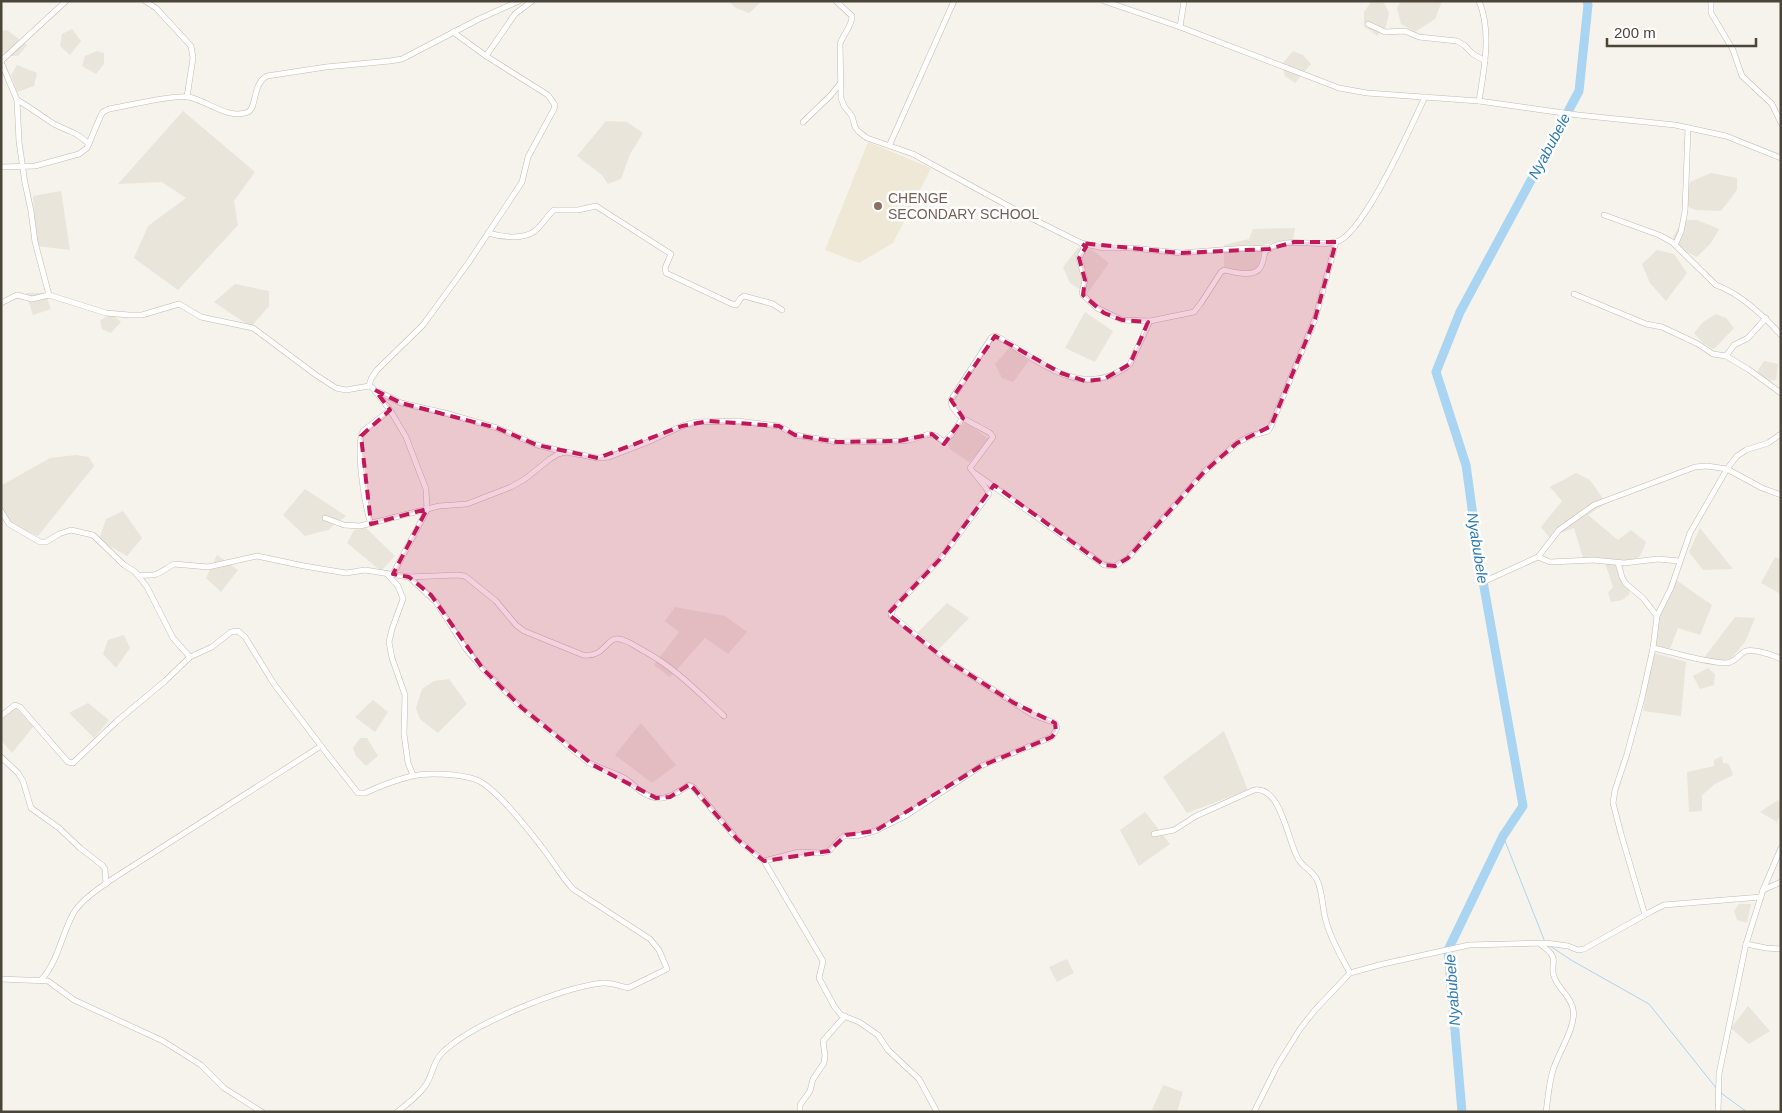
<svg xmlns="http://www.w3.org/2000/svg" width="1782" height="1113" font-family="Helvetica,sans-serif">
	<rect width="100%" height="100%" fill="#f6f3ec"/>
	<!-- residential -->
	<g fill="#eae5da">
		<path d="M728 1H762L749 13 736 8Z"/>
		<path d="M1372 1 1384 3 1389 13 1386 26 1377 36 1364 26V12Z"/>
		<path d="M1401 1H1442L1435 19 1415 32 1401 24 1397 8Z"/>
		<path d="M72 29 81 41 70 55 60 46 62 34Z"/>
		<path d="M7 30 27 45 18 56H7L1 51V31Z"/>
		<path d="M97 51 104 53V64L96 74 82 66 85 56Z"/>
		<path d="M1293 51 1303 55 1311 64 1295 83 1285 76 1282 64Z"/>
		<path d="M17 65 37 73 34 86 17 92 11 75Z"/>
		<path d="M183 111 255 172 234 201 238 225 178 290 134 258 148 226 186 198 162 182 118 184Z"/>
		<path d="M606 121 627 122 643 133 630 154 621 179 608 184 602 175 577 156Z"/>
		<path d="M1711 173 1737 178V190L1721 211 1695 210 1682 204 1690 182Z"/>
		<path d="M61 191 70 250 36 246 33 196Z"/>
		<path d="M1683 220H1697L1719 229 1711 243 1697 257 1679 248 1673 237Z"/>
		<path d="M1295 228 1293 240 1263 245 1256 273 1224 269V245L1249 239 1253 229Z"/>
		<path d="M1078 248 1091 249 1109 263 1087 294 1070 283 1063 267Z"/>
		<path d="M1657 250 1674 254 1687 273 1666 301 1650 283 1642 264Z"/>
		<path d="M235 284 269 291V306L251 327 214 302Z"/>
		<path d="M26 293H45L51 309 33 315Z"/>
		<path d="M1085 312 1113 331 1095 362 1065 348Z"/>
		<path d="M111 313 121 322 111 333 102 329 100 321Z"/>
		<path d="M1716 314 1726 318 1734 328 1714 349 1703 343 1694 333 1703 322Z"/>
		<path d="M1010 347 1029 361 1013 382 1002 378 995 364Z"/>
		<path d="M1764 361 1778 364 1776 380 1768 381 1757 372Z"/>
		<path d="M966 422 990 440 969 462 950 449 947 442Z"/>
		<path d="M76 455 89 457 94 466 38 536 1 520 2 485 50 458Z"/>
		<path d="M1576 473 1590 480 1606 503 1588 515 1618 540 1631 530 1646 542 1640 556 1621 568 1630 594 1622 600 1611 602 1608 593 1613 587 1605 563 1584 561 1574 528 1549 537 1541 527 1562 501 1550 487Z"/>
		<path d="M305 489 346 516 328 530 305 536 283 515Z"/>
		<path d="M123 511 142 538 127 556 99 540 106 519Z"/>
		<path d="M366 528 395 556 381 571 347 543 354 530Z"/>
		<path d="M1700 528 1733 569 1703 570 1689 552Z"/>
		<path d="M217 555 238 570 221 592 206 578Z"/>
		<path d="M1775 557 1781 559V594L1761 583Z"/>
		<path d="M1676 580 1712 605 1700 635 1678 628 1670 649 1655 645 1656 621Z"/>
		<path d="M947 603 969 618 939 649 916 634Z"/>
		<path d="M675 607 725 616 747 632 728 654 705 638 670 677 654 665 679 632 665 621Z"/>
		<path d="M1735 617 1755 618 1745 642 1730 660 1703 659Z"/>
		<path d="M124 635 130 648 116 668 103 654 108 640Z"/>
		<path d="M1654 653 1686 662 1681 716 1643 711Z"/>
		<path d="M1708 668 1715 674 1714 685 1700 689 1693 676Z"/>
		<path d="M449 679 467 704 438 733 420 719 416 708 422 689 434 681Z"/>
		<path d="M373 700 388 712 375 732 355 717Z"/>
		<path d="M88 703 109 720 94 738 69 713Z"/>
		<path d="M15 707 33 727 12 753 1 740V718Z"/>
		<path d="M641 723 676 765 652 783 615 755Z"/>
		<path d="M1224 731 1248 790 1187 813 1163 777Z"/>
		<path d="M360 738H367L378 756 366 766 356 756 353 748Z"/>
		<path d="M1722 756 1723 763 1729 764 1733 775 1715 784 1702 795V811L1689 812 1687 772 1714 766V760Z"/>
		<path d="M1778 800 1781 805V813L1777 822 1760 812Z"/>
		<path d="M1145 812 1170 844 1139 866 1120 830Z"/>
		<path d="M1739 904H1751L1747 923 1737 920 1734 911Z"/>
		<path d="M1067 959 1074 973 1057 982 1049 967Z"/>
		<path d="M1748 1006 1770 1031 1749 1044 1731 1028Z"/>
		<path d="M1163 1085 1183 1092 1177 1112 1152 1110Z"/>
	</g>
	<!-- education -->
	<path fill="#efe8d6" d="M868 142 931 168 893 243 859 263 825 250Z"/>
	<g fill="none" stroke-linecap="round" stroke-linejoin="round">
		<!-- stream -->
		<g stroke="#a9d4f2" stroke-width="1">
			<path d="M1503 836 1545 942"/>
			<path d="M1550 946 1571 960 1649 1004 1717 1089"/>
			<path d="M1721 1093 1747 1112"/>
		</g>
		<!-- river -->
		<path stroke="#a9d4f2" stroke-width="9" d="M1462 1112 1448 950 1503 836 1523 806 1479 559 1466 465 1436 372 1460 312 1579 91 1588 5 1587 1"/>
		<!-- minor casing -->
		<g stroke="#c2bbae" stroke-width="6">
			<g id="minor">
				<path d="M145 1 156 8 191 46 193 58 187 97"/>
				<path d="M836 1 852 16C852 27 843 34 840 44L841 98 844 106 852 116 855 127 859 132 867 138 913 154 1023 214 1081 243 1103 248H1132L1181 253 1247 248 1269 249"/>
				<path d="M1104 1 1180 27 1339 88 1367 93 1479 101 1578 115 1675 125 1726 136 1781 158"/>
				<path d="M1479 1C1492 32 1484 69 1479 101"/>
				<path d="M1711 1V13L1733 50 1742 76 1772 104 1781 123"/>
				<path d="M1368 24 1385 32 1405 31 1419 37 1457 41 1464 45 1473 54 1485 61"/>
				<path d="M1180 27 1184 1"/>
				<path d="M486 56 515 14 532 1"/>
				<path d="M1 61 66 1"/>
				<path d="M1 62 17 100 19 142 25 183 31 211 35 242 49 295"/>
				<path d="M17 100C30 107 41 116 54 124 69 132 75 131 89 144"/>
				<path d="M803 122 830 96 840 84"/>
				<path d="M890 144 954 1"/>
				<path d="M1 167 35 166 79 154 87 148 101 115 103 112 109 109C126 106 175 94 189 97 207 101 229 120 248 112 257 108 252 84 267 76L326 67 390 61 402 59 479 19 519 1"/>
				<path d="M1604 215 1659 235 1672 242 1716 285C1741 294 1763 315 1781 335"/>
				<path d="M488 233C502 237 523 240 535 231 542 225 547 216 554 210H578L596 206 671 254 665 268 666 273 732 304 736 305 741 298 744 296 773 304 782 310"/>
				<path d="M1081 243 1084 248 1079 258 1085 280 1082 293 1083 295 1097 308 1122 320 1150 321"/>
				<path d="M1675 245 1681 232 1685 211 1688 128"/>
				<path d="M1574 294 1646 324 1662 327 1698 344 1713 354 1726 356 1748 369 1781 393"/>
				<path d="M1 303 17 295 32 299 49 295 106 313 129 315H142L179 304 201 317 253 328 316 375 336 388 346 390 369 386 372 387 390 410 406 437 426 489 427 510 393 574"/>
				<path d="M1726 356 1734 345 1748 338 1766 318"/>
				<path d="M369 386 371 379 377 370 423 325 469 262 522 182 528 157 554 109 555 105 548 95 486 56 453 32"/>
				<path d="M379 392 401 403 445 413 497 428 537 445 565 452"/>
				<path d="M976 474 1104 565 1115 566 1128 558 1204 472 1237 443 1250 436 1268 431 1271 426 1315 319 1336 242"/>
				<path d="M1 511 9 524 40 542H46L59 534 71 530 93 535 124 565 134 571 140 578 147 587 173 638 190 657"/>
				<path d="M325 518 344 525 360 526 439 506 467 504 511 487 525 479 550 459 558 454 566 452 598 458 609 457 648 442 682 426 696 422 738 421 779 426 795 435 837 442 899 441 910 440 929 434 936 436 944 442 951 435 963 418"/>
				<path d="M371 524C365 506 355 448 363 431L390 410"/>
				<path d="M1538 557 1550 562 1593 560 1624 563 1658 559 1679 561"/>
				<path d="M1618 563 1622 577 1625 583 1643 598 1657 616"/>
				<path d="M387 574 398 586 403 599 392 629 389 642 392 658 405 695 404 734 408 763 413 775"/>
				<path d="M138 575C161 576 156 574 174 564L208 567 257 556 304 566 346 573 365 570 409 577 457 575 465 576 496 601 516 625 524 631 583 655C605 658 606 637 619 639 628 640 636 647 644 651 674 667 699 693 724 716"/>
				<path d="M409 577 436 602 466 649 483 669 522 708 588 762C600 769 613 772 624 778 630 781 634 786 639 790 659 805 671 797 689 785L693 787 737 839 764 861 823 961 819 978 834 1006 841 1015 859 1022 878 1035 888 1050 919 1079 937 1112"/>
				<path d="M1483 582 1538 557 1559 530 1594 505 1695 467 1707 466 1727 469 1762 488 1781 495"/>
				<path d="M1653 648C1678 653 1701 662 1726 663 1735 663 1739 654 1746 651 1754 649 1774 655 1781 659"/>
				<path d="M1 716 15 705 20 707 68 762 73 763 116 722 165 681 190 657 212 647 231 632 238 631 245 637 274 684 328 755 358 793H365C380 786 396 780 412 776 428 772 461 774 477 780 496 788 527 828 541 846 552 860 561 876 573 889L650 939 659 950 667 969 628 988C619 986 611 982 602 983 561 988 471 1024 442 1053 433 1062 433 1073 427 1083 420 1095 407 1104 397 1112"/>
				<path d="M1 757 18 773 23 781 31 808 59 828 80 848 102 865 105 869 106 884"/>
				<path d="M1154 834 1174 830 1196 816 1254 790C1282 785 1288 845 1299 860 1304 868 1313 871 1317 880 1323 892 1322 908 1326 921 1331 940 1341 956 1350 973"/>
				<path d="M764 861 799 852 821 853 829 851 841 838 846 835 856 836 875 831 907 815 981 766 1052 737 1057 728 1055 723 1033 715 1014 703 945 659 891 615 893 609 940 559 989 494 986 488 970 468 993 437 990 433C978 425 951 417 951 400L991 338 995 336 1000 338C1033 358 1074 393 1114 374 1120 371 1125 369 1130 364L1150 321 1194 312 1201 303 1221 272 1224 270C1233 272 1253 278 1260 268 1263 264 1264 257 1265 252 1285 234 1314 248 1336 242 1363 236 1412 124 1425 97"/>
				<path d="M1763 890 1781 882"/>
				<path d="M1645 915 1621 834 1613 803 1615 790 1627 754 1642 698 1653 648 1657 616 1671 588 1690 533 1727 469 1737 456 1746 450 1768 443 1781 434"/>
				<path d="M1540 944C1564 961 1547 962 1555 979 1560 990 1571 997 1573 1009 1577 1026 1558 1053 1553 1070 1549 1083 1548 1098 1546 1112"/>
				<path d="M1746 944 1766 948 1781 949"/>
				<path d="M1 979 48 981 74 1000 163 1041 201 1065 224 1088 262 1112"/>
				<path d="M41 980C58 962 61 936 73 914 80 900 104 885 117 876L321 746"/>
				<path d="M800 1112V1105L810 1091 813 1079 824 1063 825 1056 823 1041 845 1016"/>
				<path d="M1254 1112 1277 1066 1300 1029 1315 1010 1350 973 1383 964 1469 945 1546 943 1568 946 1578 950 1584 949 1652 911 1664 905 1761 897"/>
				<path d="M1718 1112 1719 1074 1746 944 1763 890 1781 848"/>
			</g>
		</g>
		<!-- minor -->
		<use href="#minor" stroke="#fff" stroke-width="5"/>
	</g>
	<!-- marked area -->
	<path fill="#c2185b" fill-opacity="0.2" stroke="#c2185b" stroke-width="4" stroke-dasharray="10 6" stroke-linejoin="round" d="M1294 242H1336L1315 319 1271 426 1237 443 1204 472 1128 558 1115 566 1104 565 994 485 940 559 888 614 945 659 1014 703 1055 723 1056 731 1052 737 981 766 875 831 846 835 829 851 764 861 737 839 690 784 670 797 656 798 593 765 522 708 483 669 431 595 409 577 393 574 427 509 371 524 361 436 390 410 375 390 401 403 497 428 537 445 598 458 682 426 709 421 779 426 795 435 837 442 899 441 932 434 944 444 963 418 951 400 995 336 1061 373 1085 381 1104 379 1130 364 1148 322 1122 320 1104 313 1083 295 1085 280 1079 258 1086 247 1081 243 1181 253 1269 249Z"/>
	<!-- markers -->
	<circle fill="#8d6e63" stroke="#fff" stroke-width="2" cx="878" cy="206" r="5"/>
	<g text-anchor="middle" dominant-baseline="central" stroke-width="5" stroke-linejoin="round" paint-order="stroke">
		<!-- education labels -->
		<g font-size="14" fill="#785e54" stroke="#fff" text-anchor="start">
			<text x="888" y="198">CHENGE<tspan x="888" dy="16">SECONDARY SCHOOL</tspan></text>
		</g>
		<!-- water labels -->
		<g font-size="15" font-style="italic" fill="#2e7ab2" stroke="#fff">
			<text transform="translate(1549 146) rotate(-62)">Nyabubele</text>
			<text transform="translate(1478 548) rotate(81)">Nyabubele</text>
			<text transform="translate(1452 990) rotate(-94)">Nyabubele</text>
		</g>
	</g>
	<!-- border -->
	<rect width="1782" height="1113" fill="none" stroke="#4b4439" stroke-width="5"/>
	<!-- scale -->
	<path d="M1607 38v8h149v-8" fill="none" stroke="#4b4439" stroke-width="2.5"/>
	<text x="1614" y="38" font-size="15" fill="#4b4439" stroke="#ffffff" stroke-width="4" paint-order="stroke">200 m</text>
</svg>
